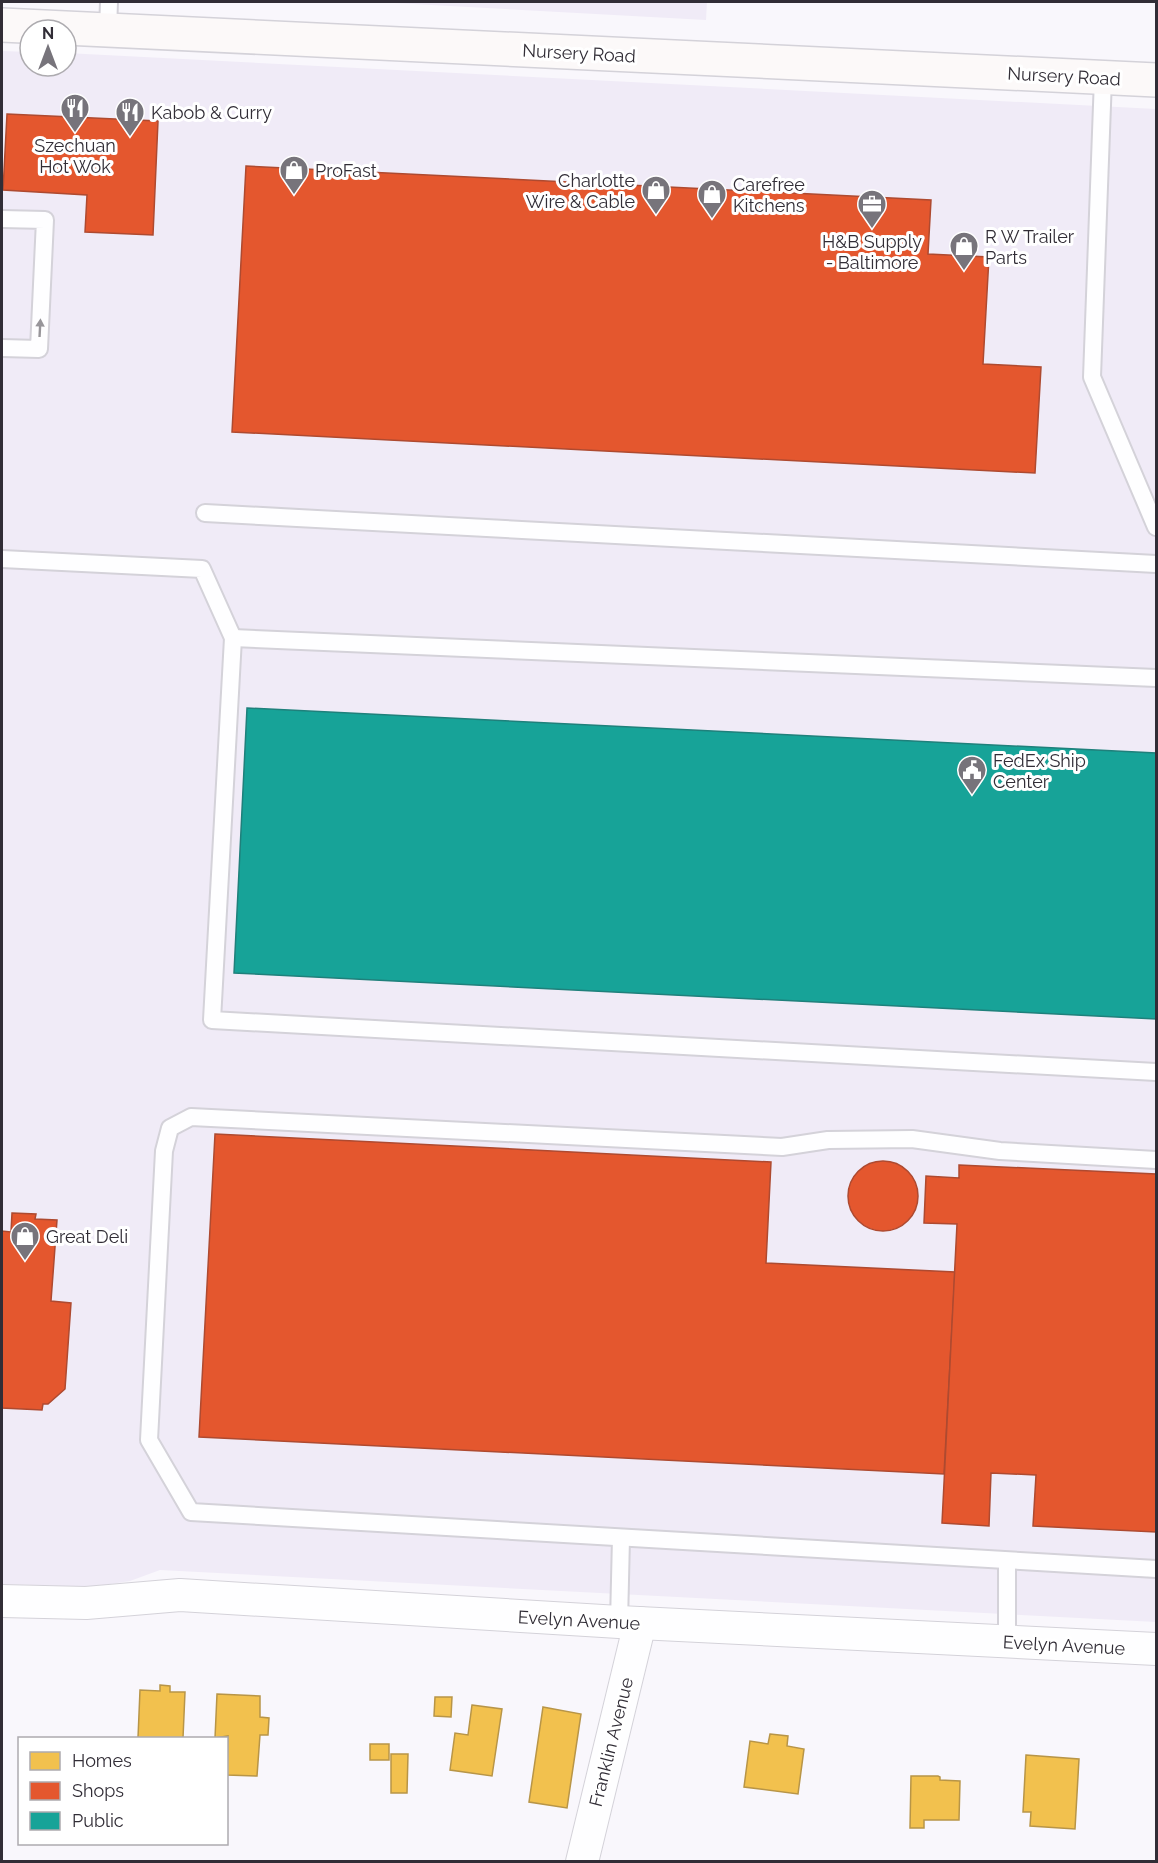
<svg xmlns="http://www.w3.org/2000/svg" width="1158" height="1863" font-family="Raleway,sans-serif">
	<rect width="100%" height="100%" fill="#f9f7fc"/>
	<!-- built -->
	<g fill="#f0ebf7">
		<path d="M376 2H707L706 20Z"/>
		<path d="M2 51 30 52V66H66V53L1156 109V1622L160 1570 130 1581 91 1587 2 1584Z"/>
	</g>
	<!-- homes -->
	<g fill="#f2c14e" stroke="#b89547" stroke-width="1.5">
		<path d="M160 1685 170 1686V1692H185L183 1738H138L140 1690 160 1691Z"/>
		<path d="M217 1694 260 1696V1717L269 1718 268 1735H260L257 1776 227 1775 228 1736 215 1738Z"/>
		<path d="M435 1697H452L451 1717 434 1716Z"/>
		<path d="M472 1705 502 1709 492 1776 450 1770 455 1733 468 1735Z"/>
		<path d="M543 1707 581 1714 567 1808 529 1802Z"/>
		<path d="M770 1734 788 1736 787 1746 804 1749 798 1794 744 1787 750 1741 768 1744Z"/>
		<rect x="370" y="1744" width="19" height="16"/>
		<path d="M391 1754H408L407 1793H391Z"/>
		<path d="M1026 1755 1079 1759 1075 1829 1030 1826 1031 1812H1023Z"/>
		<path d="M911 1776H938L940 1777V1780L960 1781 959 1820H924V1828H910Z"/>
	</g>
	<!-- shops -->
	<g fill="#e4572e" stroke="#ae4a30" stroke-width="1.5">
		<path d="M7 114 158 121 153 235 85 232 87 195 3 190Z"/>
		<path d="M246 166 931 200 928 254 989 257 983 364 1041 367 1035 473 232 432Z"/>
		<path d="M215 1134 771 1162 766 1263 955 1272 944 1474 199 1437Z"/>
		<circle cx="883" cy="1196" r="35"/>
		<path d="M959 1165 1156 1174V1532L1033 1526 1036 1475 991 1473 989 1526 942 1523 957 1224 924 1223 926 1176 959 1178Z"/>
		<path d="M12 1213 36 1214 35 1219 57 1220 51 1301 71 1303 65 1389 48 1404H43L42 1410 2 1408V1231L11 1232Z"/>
	</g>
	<!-- public -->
	<path fill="#17a398" stroke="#1f807b" stroke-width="1.5" d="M247 708 1156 753V1019L234 973Z"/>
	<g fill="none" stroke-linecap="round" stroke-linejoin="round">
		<!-- lane casing -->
		<g stroke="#d4d2d9" stroke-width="20">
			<g id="lane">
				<path d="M108 30 109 2"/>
				<path d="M1103 78 1092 377 1156 527"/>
				<path d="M2 219 45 220 39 349 2 348"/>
				<path d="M205 513 1156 564"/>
				<path d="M2 559 202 569 233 638 212 1020 1156 1072"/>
				<path d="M233 638 1156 678"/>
				<path d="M1156 1160 1000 1151 912 1139 828 1140 782 1147 191 1117 170 1128 164 1151 149 1440 191 1512 1156 1569"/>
				<path d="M619 1622 621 1538"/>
				<path d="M1007 1642V1561"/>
			</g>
		</g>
		<!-- street casing -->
		<g stroke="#d4d2d9" stroke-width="34">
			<g id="street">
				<path d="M2 1601 86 1603 180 1595 619 1622 1156 1649"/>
				<path d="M582 1862 640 1623"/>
			</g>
		</g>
		<!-- secondary casing -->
		<g stroke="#d4d2d9" stroke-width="36">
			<path id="secondary" d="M2 25 1156 80"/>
		</g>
		<!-- lane -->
		<use href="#lane" stroke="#fefeff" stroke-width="16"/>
		<!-- street -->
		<use href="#street" stroke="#fefeff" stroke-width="32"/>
		<!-- secondary -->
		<use href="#secondary" stroke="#fcf9f9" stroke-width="33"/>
	</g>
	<!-- one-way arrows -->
	<defs><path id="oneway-solid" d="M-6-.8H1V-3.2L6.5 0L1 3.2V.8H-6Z" transform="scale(1.5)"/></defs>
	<use fill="#98969a" href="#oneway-solid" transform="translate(40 328) rotate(-87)"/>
	<!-- icons -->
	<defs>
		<g id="restaurant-pin" transform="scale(1.5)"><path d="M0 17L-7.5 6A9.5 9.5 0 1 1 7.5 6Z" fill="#77747b" stroke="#fff"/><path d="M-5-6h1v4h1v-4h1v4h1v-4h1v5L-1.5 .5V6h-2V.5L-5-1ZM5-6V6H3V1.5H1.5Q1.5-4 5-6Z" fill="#fff"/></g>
		<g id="shop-pin" transform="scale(1.5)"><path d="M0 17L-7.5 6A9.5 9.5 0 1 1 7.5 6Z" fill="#77747b" stroke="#fff"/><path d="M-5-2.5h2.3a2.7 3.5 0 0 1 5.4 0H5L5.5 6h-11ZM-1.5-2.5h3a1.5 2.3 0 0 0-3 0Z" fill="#fff"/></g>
		<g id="office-pin" transform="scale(1.5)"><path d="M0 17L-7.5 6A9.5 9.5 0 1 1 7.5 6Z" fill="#77747b" stroke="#fff"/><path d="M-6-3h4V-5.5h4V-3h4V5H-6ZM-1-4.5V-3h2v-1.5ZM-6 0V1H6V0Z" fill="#fff"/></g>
		<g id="civic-pin" transform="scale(1.5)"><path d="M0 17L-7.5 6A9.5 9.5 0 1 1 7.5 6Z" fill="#77747b" stroke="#fff"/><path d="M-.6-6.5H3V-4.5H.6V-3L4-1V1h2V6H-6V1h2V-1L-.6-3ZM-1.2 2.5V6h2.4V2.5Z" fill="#fff"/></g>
	</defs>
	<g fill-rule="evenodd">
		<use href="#restaurant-pin" x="75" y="108"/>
		<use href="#restaurant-pin" x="130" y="112"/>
		<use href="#shop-pin" x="294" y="170"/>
		<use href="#shop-pin" x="656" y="190"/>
		<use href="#shop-pin" x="712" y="194"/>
		<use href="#office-pin" x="872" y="204"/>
		<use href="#shop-pin" x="964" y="246"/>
		<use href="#civic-pin" x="972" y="770"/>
		<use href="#shop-pin" x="25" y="1236"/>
	</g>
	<g text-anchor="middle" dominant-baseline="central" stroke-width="6" stroke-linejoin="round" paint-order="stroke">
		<!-- street labels -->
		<g font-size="18" fill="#312d36" stroke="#fff">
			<text transform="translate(579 53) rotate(3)">Nursery Road</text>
			<text transform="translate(1064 76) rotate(3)">Nursery Road</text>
			<text transform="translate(579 1620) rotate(3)">Evelyn Avenue</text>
			<text transform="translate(1064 1645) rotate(3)">Evelyn Avenue</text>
			<text transform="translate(611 1742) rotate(-76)">Franklin Avenue</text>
		</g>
		<!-- poi labels -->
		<g font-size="18" fill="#312d36" stroke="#fff" text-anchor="start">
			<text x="151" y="112">Kabob &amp; Curry</text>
			<text x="75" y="145" text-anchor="middle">Szechuan<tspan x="75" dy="21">Hot Wok</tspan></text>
			<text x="315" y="170">ProFast</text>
			<text x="635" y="180" text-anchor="end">Charlotte<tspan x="635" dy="21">Wire &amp; Cable</tspan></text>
			<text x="733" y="184">Carefree<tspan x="733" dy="21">Kitchens</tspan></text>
			<text x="985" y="236">R W Trailer<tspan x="985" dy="21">Parts</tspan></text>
			<text x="872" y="241" text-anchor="middle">H&amp;B Supply<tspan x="872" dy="21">- Baltimore</tspan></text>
			<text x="993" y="760">FedEx Ship<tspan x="993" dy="21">Center</tspan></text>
			<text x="46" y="1236">Great Deli</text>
		</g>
	</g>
	<!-- border -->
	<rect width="1158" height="1863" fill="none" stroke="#312d36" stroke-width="6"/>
	<!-- legend -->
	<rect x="18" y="1737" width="210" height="108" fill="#ffffff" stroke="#adabaf" stroke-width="1.5"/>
	<rect x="30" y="1752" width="30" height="18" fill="#f2c14e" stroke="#adabaf" stroke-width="1.5"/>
	<text x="72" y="1767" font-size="18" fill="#312d36">Homes</text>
	<rect x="30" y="1782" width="30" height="18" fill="#e4572e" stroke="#adabaf" stroke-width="1.5"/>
	<text x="72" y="1797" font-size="18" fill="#312d36">Shops</text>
	<rect x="30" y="1812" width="30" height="18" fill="#17a398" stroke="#adabaf" stroke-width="1.5"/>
	<text x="72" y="1827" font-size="18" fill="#312d36">Public</text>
	<!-- north arrow -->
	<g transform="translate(48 48)"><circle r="28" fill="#ffffff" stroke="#adabaf" stroke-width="1.5"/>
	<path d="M0-4.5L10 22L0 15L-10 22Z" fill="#77747b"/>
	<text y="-9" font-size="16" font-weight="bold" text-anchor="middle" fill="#312d36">N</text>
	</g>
</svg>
